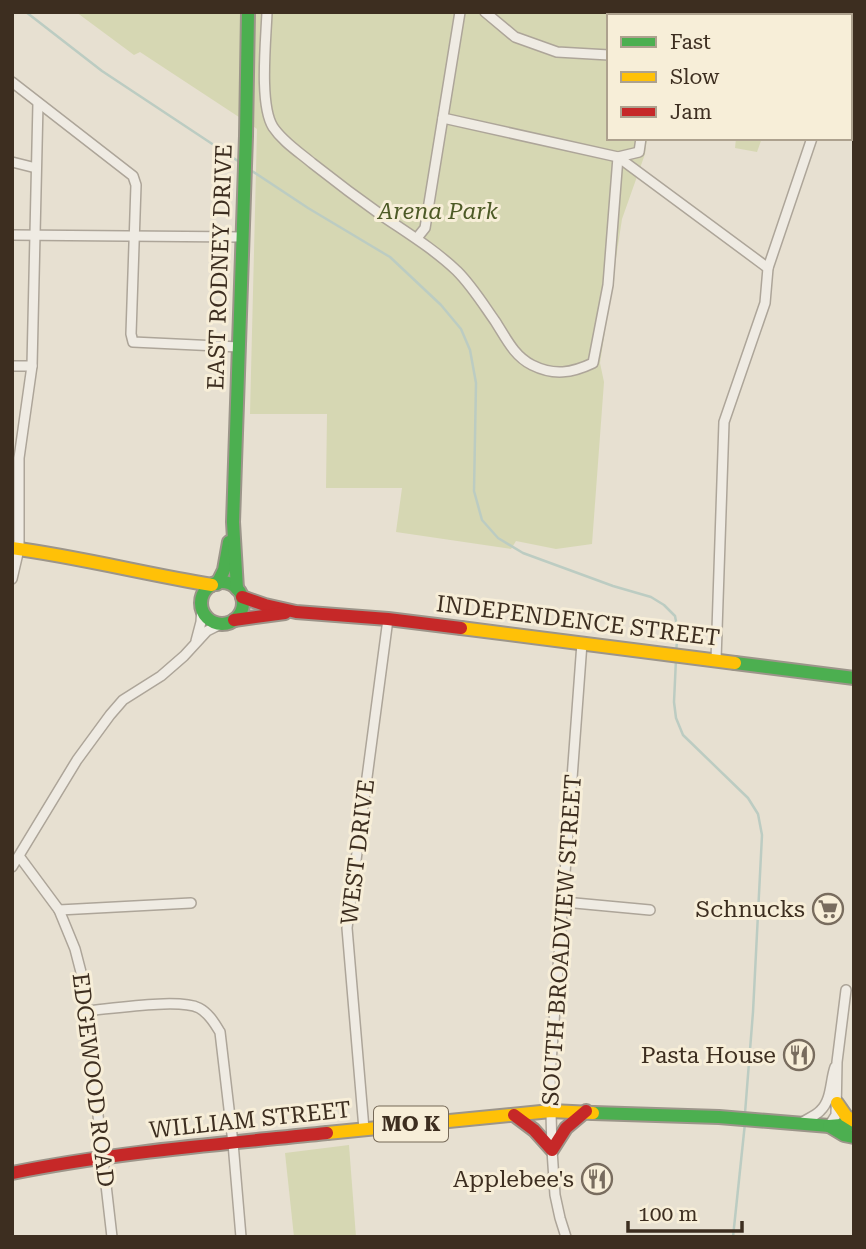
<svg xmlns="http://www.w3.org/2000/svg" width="866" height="1249" font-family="'Roboto Serif',serif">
	<rect width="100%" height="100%" fill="#e7e0d1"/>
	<!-- green -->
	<g fill="#d6d7b3">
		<path d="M76 12H663V16H609V138H647L645 154 622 219 600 363 604 382 592 544 556 549 516 541 511 549 396 532 402 488H326L327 414H250L257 129 140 52 134 55Z"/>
		<path d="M736 138H762L757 152 735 148Z"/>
		<path d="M349 1145 356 1237H294L285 1153Z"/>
	</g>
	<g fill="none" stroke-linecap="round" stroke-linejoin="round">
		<!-- stream -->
		<g stroke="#bcccc2" stroke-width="2.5">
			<path d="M26 12 102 71 241 163"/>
			<path d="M249 169 308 208 390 257 441 305 461 329 470 350 476 383 474 491 482 520 498 538 523 553 613 586 651 597 664 605 675 616 678 632 676 652"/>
			<path d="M676 659 674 702 676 718 683 735 748 798 758 814 762 835 753 1012 745 1113"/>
			<path d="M733 1237 745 1123"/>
		</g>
		<!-- street casing -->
		<g stroke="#ada599" stroke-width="12">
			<g id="street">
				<path d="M267 12C266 40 259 105 273 127 283 142 299 152 312 163 336 182 360 200 384 217 409 234 435 250 457 271 472 286 483 304 495 321 506 338 514 356 532 365 554 376 572 373 593 363L608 285 618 157 639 152 641 138"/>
				<path d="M485 12 515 37 557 52 609 55"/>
				<path d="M652 16 653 12"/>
				<path d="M850 21 852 12"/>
				<path d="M12 82 133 176 136 185 131 334 133 342 239 347"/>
				<path d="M443 118 618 157 768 268"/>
				<path d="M12 162 36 168"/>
				<path d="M12 235 242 237"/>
				<path d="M417 238 425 228 460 12"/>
				<path d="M12 366H32"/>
				<path d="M12 579 19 549V458L32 366 38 103"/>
				<path d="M196 641 201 622 202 606"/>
				<path d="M716 660 724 422 765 303 768 268 812 138"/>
				<path d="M19 856 59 910 75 949 82 976 112 1237"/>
				<path d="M12 867 77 760 110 715 123 700 161 676 184 656 207 631 221 624"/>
				<path d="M564 902 650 910"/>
				<path d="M59 910 191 903"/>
				<path d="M85 1011C110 1009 179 998 199 1008 209 1013 215 1024 220 1032L233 1143 241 1237"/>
				<path d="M801 1123C807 1119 815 1116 820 1111 832 1100 830 1081 835 1067"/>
				<path d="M829 1126 836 1115 837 1062 846 990"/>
				<path d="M364 1129 347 928 388 619"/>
				<path d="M566 1237 560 1218 555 1195 552 1150 550 1076 582 643"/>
			</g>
		</g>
		<!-- fast casing -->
		<g stroke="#9c958a" stroke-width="16">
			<g id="fast">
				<circle cx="222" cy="603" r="21"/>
				<path d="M217 584 224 570 229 542"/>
				<path d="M237 589 233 522 246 136 248 12"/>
				<path d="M735 663 854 678"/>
				<path d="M593 1113 719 1117 829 1126 854 1124"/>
				<path d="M829 1126 844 1135 854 1137"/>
			</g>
		</g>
		<!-- slow casing -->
		<g stroke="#9c958a" stroke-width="16">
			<g id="slow">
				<path d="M12 548C79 557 145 574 212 585"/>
				<path d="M461 628 735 663"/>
				<path d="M837 1103 846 1116 854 1121"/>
				<path d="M327 1133 551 1111 593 1113"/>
			</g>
		</g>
		<!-- jam casing -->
		<g stroke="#9c958a" stroke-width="16">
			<g id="jam">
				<path d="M242 597 265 605 296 612 388 619 461 628"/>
				<path d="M234 620 285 613"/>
				<path d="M514 1115 534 1130 552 1150 566 1128 586 1111"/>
				<path d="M12 1173C116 1152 222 1144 327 1133"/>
			</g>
		</g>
		<!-- street -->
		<use href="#street" stroke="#efebe3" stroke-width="9"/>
		<!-- fast -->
		<use href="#fast" stroke="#4caf50" stroke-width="12"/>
		<!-- slow -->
		<use href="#slow" stroke="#ffc107" stroke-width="12"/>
		<!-- jam -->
		<use href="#jam" stroke="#c62828" stroke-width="12"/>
	</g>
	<!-- icons -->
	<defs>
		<g id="supermarket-ring" transform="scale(1.575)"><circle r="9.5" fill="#f7eed8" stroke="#786c5e" stroke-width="1.5"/><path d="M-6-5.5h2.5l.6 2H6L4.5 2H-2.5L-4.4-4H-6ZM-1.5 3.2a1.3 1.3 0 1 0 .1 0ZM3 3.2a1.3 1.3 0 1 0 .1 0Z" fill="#786c5e"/></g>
		<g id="restaurant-ring" transform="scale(1.575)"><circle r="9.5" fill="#f7eed8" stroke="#786c5e" stroke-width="1.5"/><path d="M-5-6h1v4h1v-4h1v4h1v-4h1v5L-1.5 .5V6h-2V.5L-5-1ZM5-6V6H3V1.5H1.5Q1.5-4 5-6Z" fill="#786c5e"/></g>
	</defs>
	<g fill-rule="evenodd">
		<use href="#supermarket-ring" x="828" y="909"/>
		<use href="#restaurant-ring" x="799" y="1055"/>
		<use href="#restaurant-ring" x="597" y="1179"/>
	</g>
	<g text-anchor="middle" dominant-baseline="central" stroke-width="6" stroke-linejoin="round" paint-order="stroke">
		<!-- shield labels -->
		<rect fill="#f7eed8" stroke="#756857" stroke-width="2" x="374" y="1106.5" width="74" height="35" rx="5"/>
		<g font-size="21" font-weight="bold" fill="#3d2e20">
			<text x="411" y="1124">MO K</text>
		</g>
		<!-- park labels -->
		<g font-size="23" font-style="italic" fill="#4d5a26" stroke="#f7eed8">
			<text x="438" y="211">Arena Park</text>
		</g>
		<!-- street labels -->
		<g font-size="23" fill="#3d2e20" stroke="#f7eed8">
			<text transform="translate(220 267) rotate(-88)">EAST RODNEY DRIVE</text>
			<text transform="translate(578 621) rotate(7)">INDEPENDENCE STREET</text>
			<text transform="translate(358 852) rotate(-83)">WEST DRIVE</text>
			<text transform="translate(562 940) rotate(-86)">SOUTH BROADVIEW STREET</text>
			<text transform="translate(93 1080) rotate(83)">EDGEWOOD ROAD</text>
			<text transform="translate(250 1120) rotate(-6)">WILLIAM STREET</text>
		</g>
		<!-- poi labels -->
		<g font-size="23" fill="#3d2e20" stroke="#f7eed8" text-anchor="end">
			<text x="805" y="909">Schnucks</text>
			<text x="776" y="1055">Pasta House</text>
			<text x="574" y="1179">Applebee's</text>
		</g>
	</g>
	<!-- border -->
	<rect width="866" height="1249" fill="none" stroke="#3d2e20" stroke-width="28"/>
	<!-- legend -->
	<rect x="607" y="14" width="245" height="126" fill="#f7eed8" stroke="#ada18e" stroke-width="2"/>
	<rect x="621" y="37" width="35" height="10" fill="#4caf50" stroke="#ada18e" stroke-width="2"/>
	<text x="670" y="49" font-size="21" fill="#3d2e20">Fast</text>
	<rect x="621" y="72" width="35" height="10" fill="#ffc107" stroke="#ada18e" stroke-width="2"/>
	<text x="670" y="84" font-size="21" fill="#3d2e20">Slow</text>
	<rect x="621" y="107" width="35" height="10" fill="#c62828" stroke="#ada18e" stroke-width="2"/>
	<text x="670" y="119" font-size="21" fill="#3d2e20">Jam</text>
	<!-- scale -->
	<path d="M628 1221v10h114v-10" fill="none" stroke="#3d2e20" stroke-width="3.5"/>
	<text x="638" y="1221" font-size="21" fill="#3d2e20" stroke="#f7eed8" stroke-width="5" paint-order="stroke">100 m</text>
</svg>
